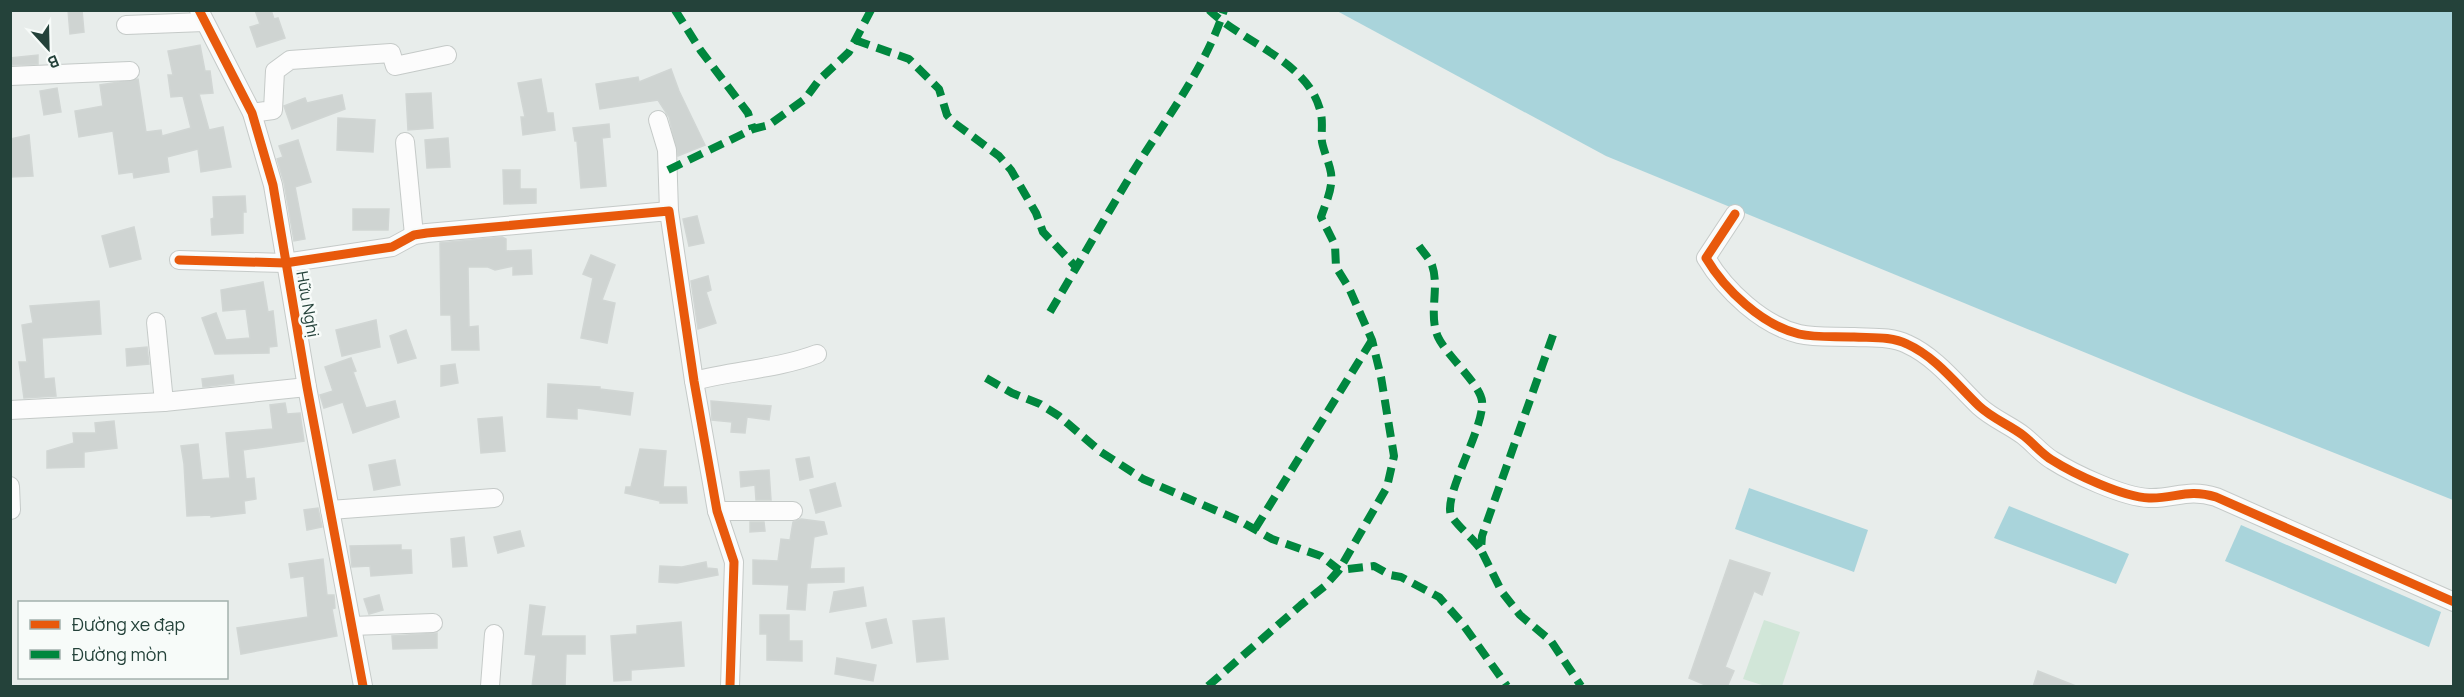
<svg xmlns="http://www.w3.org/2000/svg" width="2464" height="697" font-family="Manrope,sans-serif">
	<rect width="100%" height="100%" fill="#e8edeb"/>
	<!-- green -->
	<path fill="#d1e6d8" d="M1764 620 1800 632 1782 686H1765L1743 679Z"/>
	<!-- water -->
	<g fill="#a9d4db">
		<path d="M1337 11H2453V500L2186 394 1606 156Z"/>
		<path d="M1749 488 1868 530 1854 572 1735 529Z"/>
		<path d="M2009 506 2129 554 2116 584 1994 538Z"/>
		<path d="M2241 525 2441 612 2429 647 2225 561Z"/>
	</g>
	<!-- building -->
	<g fill="#cfd4d2" stroke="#d1d6d4" stroke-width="1.5">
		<path d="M68 10H82L84 32 70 34Z"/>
		<path d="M255 10H271L274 19 278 18 285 38 257 47 250 27 260 24Z"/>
		<path d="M200 45 205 71H210L213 93 199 94 209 130 223 127 231 167 201 172 198 149 167 157 169 172 134 178 133 172 119 174 113 131 79 137 75 111 103 106 100 85 138 79 146 132 161 130 162 136 191 128 183 96 171 97 168 75H173L168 51Z"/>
		<path d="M38 55V64L10 65V58Z"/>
		<path d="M671 69 679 91 705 145 678 156 669 117 658 100 600 109 596 84 638 77 639 82Z"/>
		<path d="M541 79 547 113H553L555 130 523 135 521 117H525L518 83Z"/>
		<path d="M57 88 61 112 44 115 40 91Z"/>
		<path d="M431 93 433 128 408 130 406 94Z"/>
		<path d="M342 95 345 109 292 129 284 106 305 98 307 103Z"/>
		<path d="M338 118 375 120 373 152 337 150Z"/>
		<path d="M609 124 610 137 602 138 606 186 581 188 577 141H575L573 128Z"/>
		<path d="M29 135 33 176 10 177V139Z"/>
		<path d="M448 138 450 167 427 168 425 140Z"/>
		<path d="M298 140 311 182 295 187 305 239 294 241 284 183 277 159 283 157 279 146Z"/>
		<path d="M503 170H520V189H536V203L504 204Z"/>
		<path d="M245 196 246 212H243V233L212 235 211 219 214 218 213 197Z"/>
		<path d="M353 209H389L388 230H353Z"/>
		<path d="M697 216 704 243 689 246 683 219Z"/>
		<path d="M134 227 141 259 110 267 102 236Z"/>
		<path d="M502 237 506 239V251L531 250 532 274 513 275V266L495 270 488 267H468L469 327 478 326 479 350H452L451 315H441L440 243Z"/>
		<path d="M591 255 615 265 602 300 615 303 607 343 581 338 593 278 583 274Z"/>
		<path d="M708 276 711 290 706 292 716 323 698 329 691 281Z"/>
		<path d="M263 282 268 312 273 311 277 346 269 347V353L215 354 202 318 216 313 226 340 250 338 246 309 223 311 221 290Z"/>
		<path d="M99 301 101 334 42 338 44 379 54 378 56 396 24 398 19 362H27L22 325 33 323 30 306Z"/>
		<path d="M376 320 380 347 342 356 336 330Z"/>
		<path d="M406 330 416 358 398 363 390 336Z"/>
		<path d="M147 347 149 364 127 366 126 349Z"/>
		<path d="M351 358 356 371 353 372 366 408 395 401 399 417 353 433 343 402 324 408 320 395 333 391 325 367Z"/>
		<path d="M455 364 458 383 441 386V366Z"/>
		<path d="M233 375 234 383 203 387 202 379Z"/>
		<path d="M548 384 600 387V389L633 393 630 415 577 408V419L547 417Z"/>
		<path d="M711 401 771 406 769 420 747 417 745 433 731 432 732 422 712 420Z"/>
		<path d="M285 403 287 414 300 413 304 441 243 450 246 479 254 478 256 499 244 501 245 513 211 517V515L187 516 184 464 181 446 198 444 202 480 230 478 226 433 273 429 270 405Z"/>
		<path d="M502 417 505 451 481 453 478 419Z"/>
		<path d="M114 421 117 448 84 452V467L47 468V451L74 443 73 433H96L95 423Z"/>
		<path d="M640 449 666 451 663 487H686L687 503H660V501L625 493 626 487H631Z"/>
		<path d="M809 457 813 477 800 480 796 459Z"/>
		<path d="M395 460 400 485 374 490 369 465Z"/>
		<path d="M769 470 771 500H756L755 485 741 487 740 472Z"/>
		<path d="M835 483 841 506 816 513 810 490Z"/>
		<path d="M318 508 322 527 307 530 304 510Z"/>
		<path d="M801 519 824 522 827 534 814 537 810 569 844 568V582L807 583 805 610 787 609 789 585 753 584V560L778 561 781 539 790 540 793 522Z"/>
		<path d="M750 522H764L765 531 750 532Z"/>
		<path d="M520 531 524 546 498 553 494 537Z"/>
		<path d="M464 537 467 566 453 567 451 539Z"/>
		<path d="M401 545V550H411L412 573 371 576 370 566 352 567 350 546Z"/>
		<path d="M323 559 327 595H334L335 608 332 609 337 636 241 654 237 628 308 617 304 576 291 578 289 564Z"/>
		<path d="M1730 560 1770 573 1762 595 1754 591 1725 667 1734 671 1727 687H1710L1689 678Z"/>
		<path d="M706 562 707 568 717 569 718 575 677 583 659 582 660 566 682 567Z"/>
		<path d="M863 587 866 606 830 612 834 592Z"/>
		<path d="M379 595 383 610 369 614 364 599Z"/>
		<path d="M530 605 545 607 541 636H585V654H566L565 687H532L536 655 525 654Z"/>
		<path d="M760 615H789V641H802V661L767 660V634H760Z"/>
		<path d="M944 618 948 659 917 662 913 621Z"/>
		<path d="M886 619 892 643 872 648 866 623Z"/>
		<path d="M681 622 684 666 631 670V680L614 681 611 636 637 634V626Z"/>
		<path d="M437 633V648L393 649 392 636Z"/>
		<path d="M837 658 876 665 873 681 835 674Z"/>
		<path d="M2038 671 2076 686V687H2033Z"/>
	</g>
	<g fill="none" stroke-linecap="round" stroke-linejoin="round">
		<!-- minor casing -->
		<g stroke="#c5cac8" stroke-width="20">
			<g id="minor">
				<path d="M199 10 252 113 273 185 307 387 363 686"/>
				<path d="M126 25 204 22"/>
				<path d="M10 76 130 71"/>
				<path d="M252 113 273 110 275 71 290 60 391 53 395 66 447 55"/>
				<path d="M658 120 667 150 669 211"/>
				<path d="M405 142 414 235"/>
				<path d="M1735 214 1706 258C1725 290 1762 325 1799 334 1816 338 1836 336 1854 337 1871 338 1891 336 1907 344 1936 357 1957 385 1979 406 1993 419 2010 425 2024 436 2034 444 2042 454 2052 460 2074 474 2123 497 2149 498 2175 499 2187 488 2216 497L2454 602"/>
				<path d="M179 260 285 263 392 247 414 235 427 233 669 211 694 381 717 511 734 562 730 686"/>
				<path d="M156 322 164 402"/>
				<path d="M694 381C735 370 777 369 817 354"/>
				<path d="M10 410 164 402 307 387"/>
				<path d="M10 486 11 510"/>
				<path d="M330 510 494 498"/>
				<path d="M717 511H793"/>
				<path d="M352 626 433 623"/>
				<path d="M490 686 494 634"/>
			</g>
		</g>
		<!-- minor -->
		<use href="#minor" stroke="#fcfcfc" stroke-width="18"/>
		<!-- quiet -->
		<g stroke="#00873e" stroke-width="8" stroke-dasharray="15 8" stroke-linecap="butt">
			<path d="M675 10 701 51 748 113 753 129"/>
			<path d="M855 40 909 59 939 89 947 115 953 122 999 156 1011 170 1036 213 1043 232 1075 266"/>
			<path d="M668 170 753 129 769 125 805 99 819 80 849 52 871 10"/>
			<path d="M1419 246C1423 252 1429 258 1432 265 1440 288 1428 314 1438 337 1447 356 1480 384 1482 401 1485 427 1443 495 1451 515 1456 525 1474 539 1481 550"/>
			<path d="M1050 312C1080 262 1108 212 1139 162 1168 117 1208 62 1224 10"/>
			<path d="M1553 335 1482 536 1481 550 1502 592 1520 615 1551 641 1581 686"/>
			<path d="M986 378 1012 393 1040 404 1059 416 1101 452 1143 479 1238 520 1272 539 1321 556 1339 570 1374 566 1390 575 1401 577 1439 597 1462 623 1507 686"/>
			<path d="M1255 529 1372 340"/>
			<path d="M1208 686 1301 605 1325 586 1339 570 1387 487 1394 456 1381 377 1372 340 1349 288 1336 267 1335 245 1321 217C1326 202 1333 189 1331 173 1329 162 1324 152 1322 142 1321 133 1323 123 1321 114 1311 62 1243 43 1209 10"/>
		</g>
		<!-- cycleway casing -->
		<g stroke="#f7fbf9" stroke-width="13">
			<g id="cycleway">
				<path d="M199 10 252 113 273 185 307 387 363 686"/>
				<path d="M1735 214 1706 258C1725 290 1762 325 1799 334 1816 338 1836 336 1854 337 1871 338 1891 336 1907 344 1936 357 1957 385 1979 406 1993 419 2010 425 2024 436 2034 444 2042 454 2052 460 2074 474 2123 497 2149 498 2175 499 2187 488 2216 497L2454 602"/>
				<path d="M179 260 285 263 392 247 414 235 427 233 669 211 694 381 717 511 734 562 730 686"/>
			</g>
		</g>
		<!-- cycleway -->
		<use href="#cycleway" stroke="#e8590c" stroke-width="9"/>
	</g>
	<g text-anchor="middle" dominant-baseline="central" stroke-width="5" stroke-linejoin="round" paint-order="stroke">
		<!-- street labels -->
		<g font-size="16" fill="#24423a" stroke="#f7fbf9">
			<text transform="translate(308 304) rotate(80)">Hữu Nghị</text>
		</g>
	</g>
	<!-- border -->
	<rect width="2464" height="697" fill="none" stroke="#24423a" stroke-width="24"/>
	<!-- legend -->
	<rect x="18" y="601" width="210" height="78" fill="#f7fbf9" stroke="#a3b1ad" stroke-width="1.5"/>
	<rect x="30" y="620" width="30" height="9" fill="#e8590c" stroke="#a3b1ad" stroke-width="1.5"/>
	<text x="72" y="631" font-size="18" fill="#24423a">Đường xe đạp</text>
	<rect x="30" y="650" width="30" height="9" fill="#00873e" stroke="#a3b1ad" stroke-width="1.5"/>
	<text x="72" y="661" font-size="18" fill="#24423a">Đường mòn</text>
	<!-- north arrow -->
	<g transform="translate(48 48) rotate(158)" stroke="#f7fbf9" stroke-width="4.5" paint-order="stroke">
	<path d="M0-4.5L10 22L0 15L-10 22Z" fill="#24423a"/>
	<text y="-9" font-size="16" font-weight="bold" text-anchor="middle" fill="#24423a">B</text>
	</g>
</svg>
